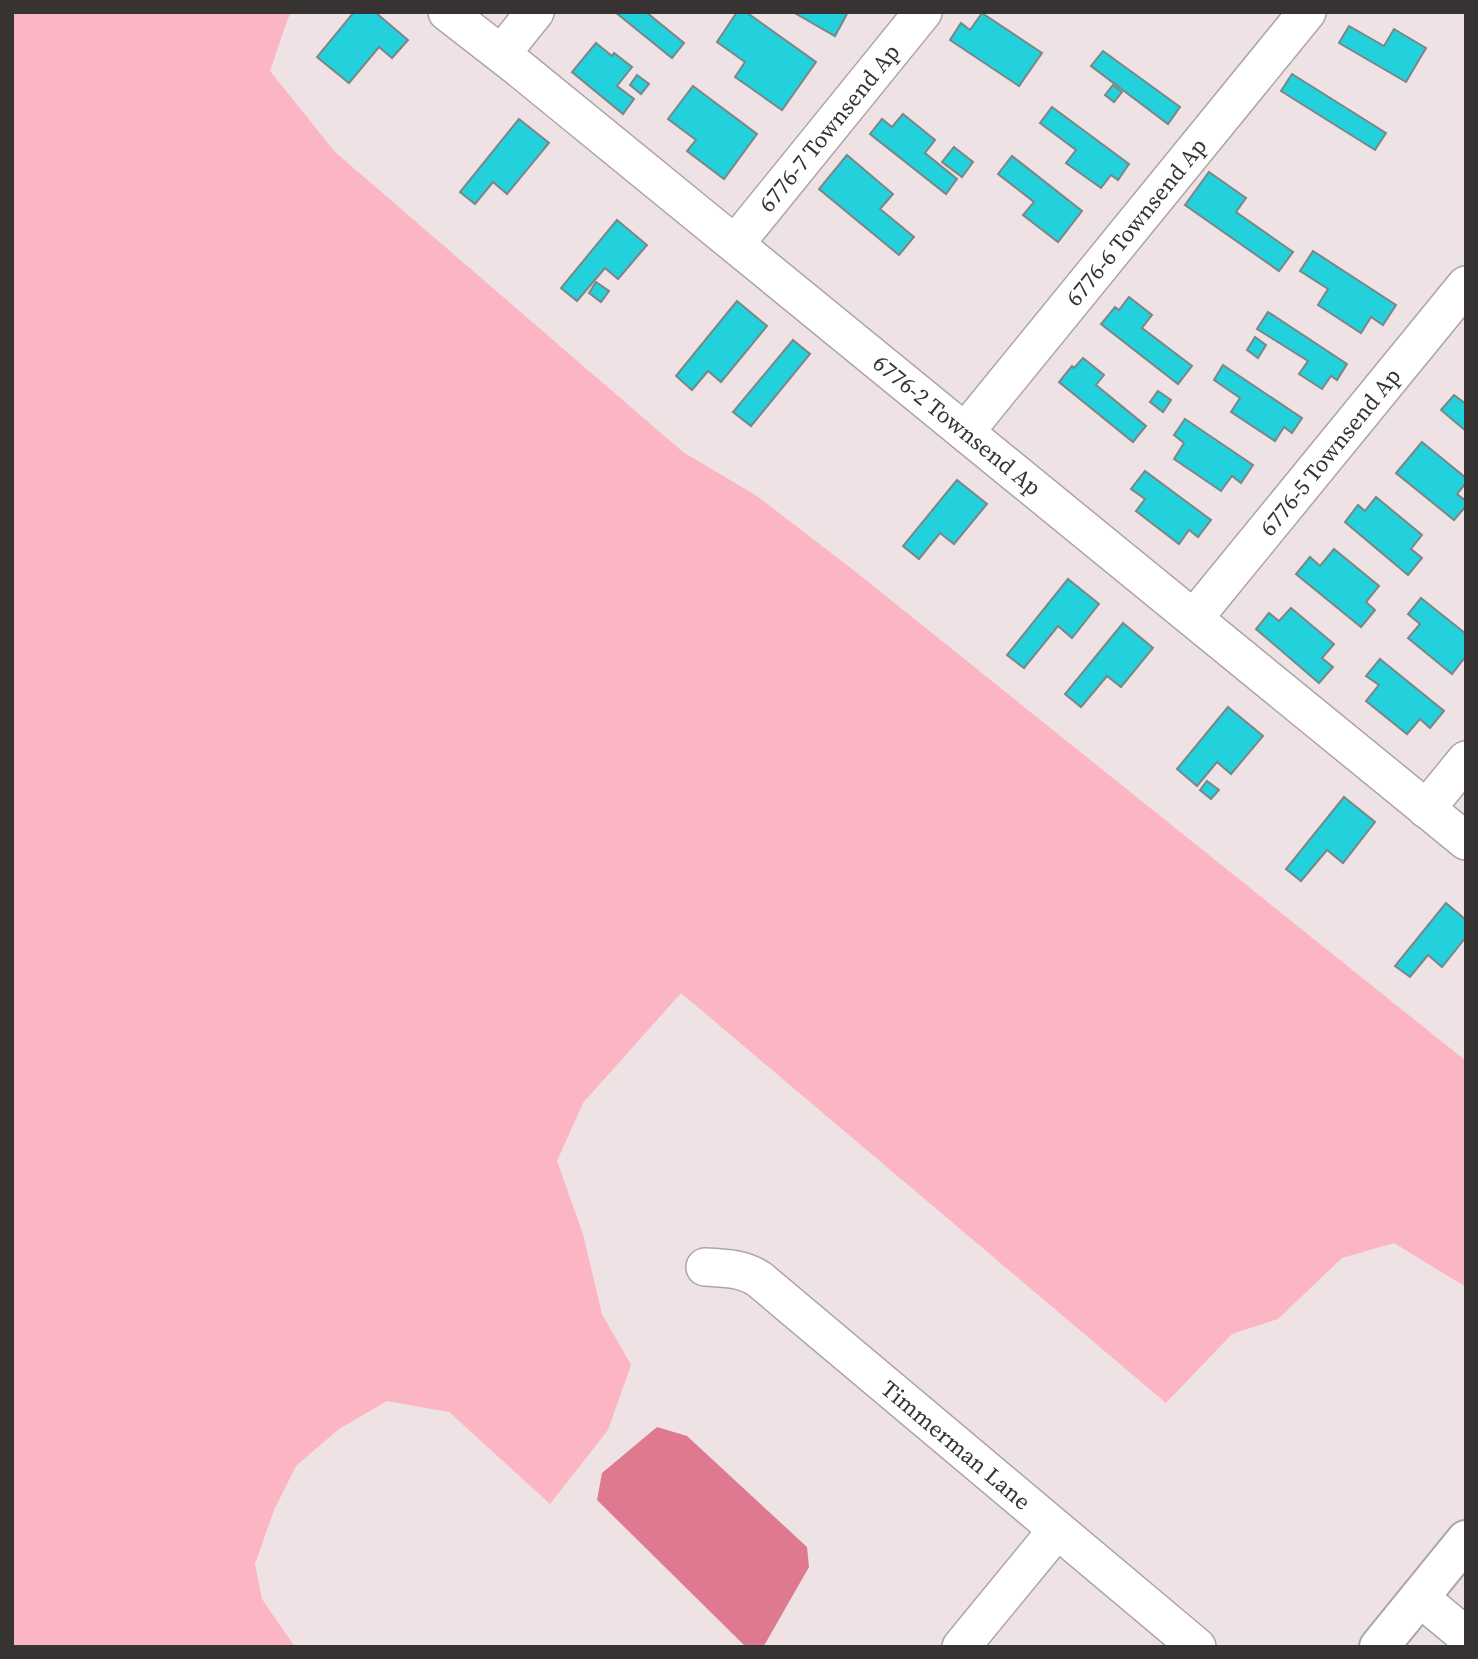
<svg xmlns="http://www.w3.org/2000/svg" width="1478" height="1659" font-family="'Source Serif 4',serif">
	<rect width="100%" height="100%" fill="#eee2e4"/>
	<!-- green -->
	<path fill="#fcb6c3" d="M12 12H292L288 18 270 71 335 152 683 452 757 496 852 569 1466 1061V1287L1394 1243 1342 1258 1278 1319 1232 1334 1166 1403 681 993 583 1103 557 1161 583 1234 602 1314 631 1365 608 1430 550 1504 449 1412 387 1401 339 1429 296 1466 274 1510 255 1564 262 1599 295 1647H12Z"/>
	<!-- water -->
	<path fill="#df7990" d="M657 1427 687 1436 807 1547 809 1567 765 1644 761 1647H746L597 1500 602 1473Z"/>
	<!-- building -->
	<g fill="#23d1dd" stroke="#7b8687" stroke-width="2">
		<path d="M354 12H375L408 40 392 58 379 47 349 83 317 57Z"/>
		<path d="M615 12H646L684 43 672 58Z"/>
		<path d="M737 12H746L816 62 782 110 735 77 745 62 717 42Z"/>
		<path d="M793 12H848L835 36Z"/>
		<path d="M982 13 1042 53 1019 86 950 40 961 23 970 30Z"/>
		<path d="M1349 26 1384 46 1394 29 1426 48 1406 82 1339 43Z"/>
		<path d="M596 43 612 56 614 53 632 67 617 86 634 99 623 114 572 72Z"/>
		<path d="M1103 51 1180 107 1168 124 1091 66Z"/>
		<path d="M1292 74 1386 133 1375 150 1281 91Z"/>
		<path d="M637 75 649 84 641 94 630 85Z"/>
		<path d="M1113 85 1122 92 1114 102 1105 95Z"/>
		<path d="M693 86 757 134 724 179 687 151 696 140 668 119Z"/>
		<path d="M1052 107 1129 164 1118 180 1111 175 1101 188 1066 163 1076 150 1040 123Z"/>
		<path d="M903 114 935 140 925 153 957 179 946 194 870 134 882 119 892 127Z"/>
		<path d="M519 119 549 143 507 194 493 182 475 204 460 192Z"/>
		<path d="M954 147 973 162 962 177 942 162Z"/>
		<path d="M847 155 893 194 880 209 914 237 899 255 819 189Z"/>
		<path d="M1012 156 1082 211 1058 242 1023 215 1034 202 998 174Z"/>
		<path d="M1209 172 1246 198 1236 212 1293 252 1279 271 1185 205Z"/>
		<path d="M617 220 647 245 618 279 605 268 577 301 561 288Z"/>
		<path d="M1313 251 1396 305 1383 325 1371 317 1361 333 1318 305 1328 289 1300 271Z"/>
		<path d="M596 282 609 291 601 302 589 293Z"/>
		<path d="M1129 297 1152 315 1142 328 1192 366 1178 384 1101 324 1115 307 1119 310Z"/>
		<path d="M737 301 767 326 721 382 708 371 692 390 676 376Z"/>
		<path d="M1268 312 1347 364 1337 380 1331 376 1322 389 1299 374 1308 361 1257 329Z"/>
		<path d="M1255 337 1266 345 1258 358 1247 350Z"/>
		<path d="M793 340 810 354 751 426 733 412Z"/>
		<path d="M1083 358 1104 375 1096 385 1146 426 1133 442 1059 382 1072 366 1074 368Z"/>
		<path d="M1223 365 1302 418 1292 433 1284 427 1275 441 1231 412 1240 398 1214 380Z"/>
		<path d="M1158 391 1171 400 1163 412 1150 402Z"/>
		<path d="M1454 395 1466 404V431L1441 410Z"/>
		<path d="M1185 419 1253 465 1241 483 1232 476 1221 491 1174 459 1184 443 1174 435Z"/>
		<path d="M1422 442 1466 478V483L1457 494 1466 501V506L1454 520 1396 473Z"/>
		<path d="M1145 471 1211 520 1198 537 1189 530 1179 544 1136 511 1145 499 1131 489Z"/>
		<path d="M957 480 987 504 954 544 940 533 919 559 903 546Z"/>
		<path d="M1376 497 1422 535 1411 549 1422 558 1408 575 1345 522 1358 505 1365 511Z"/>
		<path d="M1334 549 1379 586 1366 602 1375 610 1361 627 1296 574 1310 557 1320 566Z"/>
		<path d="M1068 579 1099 604 1072 638 1058 626 1024 668 1007 655Z"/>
		<path d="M1421 598 1466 634V656L1452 674 1408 638 1420 624 1408 614Z"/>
		<path d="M1291 608 1334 644 1322 658 1333 667 1319 683 1256 629 1269 613 1279 621Z"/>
		<path d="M1123 623 1153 648 1121 687 1107 676 1081 707 1065 694Z"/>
		<path d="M1380 659 1444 711 1430 728 1420 719 1407 734 1366 701 1379 685 1366 676Z"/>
		<path d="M1228 707 1263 736 1231 774 1217 762 1197 786 1177 769Z"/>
		<path d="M1207 781 1219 790 1211 799 1200 790Z"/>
		<path d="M1344 797 1375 822 1343 863 1327 850 1301 881 1286 869Z"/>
		<path d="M1446 903 1466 920V937L1442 967 1428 955 1410 977 1395 966Z"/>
	</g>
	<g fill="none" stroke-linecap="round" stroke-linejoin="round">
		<!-- street casing -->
		<g stroke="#aea4a5" stroke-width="40">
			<g id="street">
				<path d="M447 12 519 68 1466 841"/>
				<path d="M502 53 535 12"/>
				<path d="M735 244 923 12"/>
				<path d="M965 432 1307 12"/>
				<path d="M1194 618 1466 285"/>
				<path d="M1426 809 1466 760"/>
				<path d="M705 1267C724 1268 742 1268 759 1279L1197 1647"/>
				<path d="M1419 1597 1466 1636"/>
				<path d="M961 1647 1057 1530"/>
			</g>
		</g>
		<!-- secondary casing -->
		<g stroke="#aea4a5" stroke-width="42">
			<path id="secondary" d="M1379 1647 1466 1540"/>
		</g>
		<!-- street -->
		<use href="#street" stroke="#fff" stroke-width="37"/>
		<!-- secondary -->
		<use href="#secondary" stroke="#fff" stroke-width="38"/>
	</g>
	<g text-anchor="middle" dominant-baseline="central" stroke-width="5" stroke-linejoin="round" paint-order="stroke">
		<!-- street labels -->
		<g font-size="23" fill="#373333" stroke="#fff">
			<text transform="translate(829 128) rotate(-51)">6776-7 Townsend Ap</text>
			<text transform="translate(1136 222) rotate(-51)">6776-6 Townsend Ap</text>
			<text transform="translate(957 425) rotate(39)">6776-2 Townsend Ap</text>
			<text transform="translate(1330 452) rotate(-51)">6776-5 Townsend Ap</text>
			<text transform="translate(956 1445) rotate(40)">Timmerman Lane</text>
		</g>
	</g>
	<!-- border -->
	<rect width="1478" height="1659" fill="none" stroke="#373333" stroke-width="28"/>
</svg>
